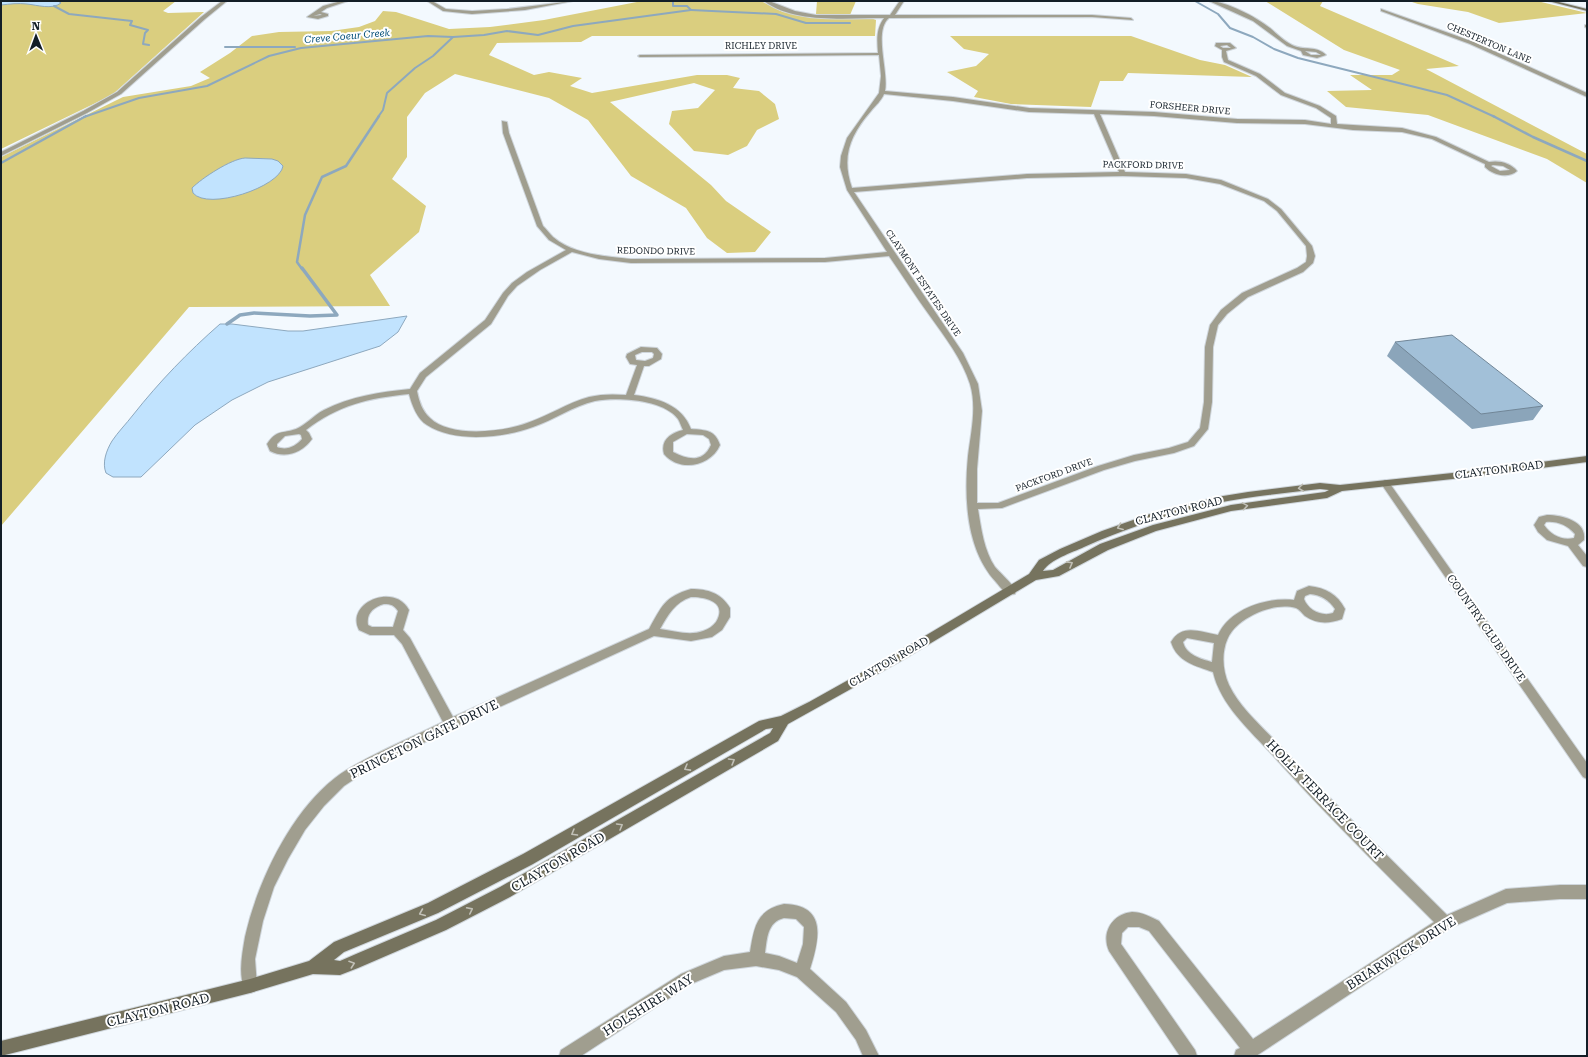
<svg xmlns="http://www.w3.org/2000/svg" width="1588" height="1057" font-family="'Roboto Serif',serif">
	<rect width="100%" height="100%" fill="#f3f9fe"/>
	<!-- green -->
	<g fill="#dace7f">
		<path d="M1 1H176L163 11 168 13 204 12 112 95 1 149Z"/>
		<path d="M642 1H761L783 12 795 14 871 18 876 20 875 36H592L581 42 497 43 489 55 534 75 549 72 582 78 570 86 592 93 697 75H727L740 78 733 88 759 91 775 104 779 119 757 130 747 146 728 155 694 151 669 124 672 111 698 108 715 90 694 83 610 102 711 185 726 201 771 232 755 252 727 253 707 238 686 208 631 176 588 120 549 98 455 74 425 93 407 117V157L392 179 426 206 419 232 370 275 390 306 189 307 1 526V157L123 97 191 86 210 78 200 72 230 53 252 36 279 32 331 31 359 27 375 21 383 11 396 12 449 29 490 27 544 20Z"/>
		<path d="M817 1H856L850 15 816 14Z"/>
		<path d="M1265 1H1323L1320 6 1459 66 1426 69 1587 154V183L1547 159 1428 115 1346 107 1327 91 1372 90 1350 75H1392L1400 70 1344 50Z"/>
		<path d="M1409 1H1537L1587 13 1499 23 1468 12 1418 4Z"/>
		<path d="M950 36H1131L1200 60 1225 65 1252 77 1128 73 1123 81H1100L1091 107 1011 104 974 97 978 91 947 72 976 66 989 54 964 49Z"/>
	</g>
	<!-- water -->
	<g fill="#c1e3fe" stroke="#8da8be">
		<path d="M1 1H58L61 3C52 10 37 5 27 4 18 3 10 4 1 5Z"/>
		<path d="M245 158 272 159 278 161 283 166C280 187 208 211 193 193L192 188C202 178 231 159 245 158Z"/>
		<path d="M407 316 398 332 380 346 268 382 232 400 195 425 141 477H113L106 473C102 463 106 451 112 441 118 432 126 424 133 415 159 382 188 352 220 324H232L288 331H303Z"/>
	</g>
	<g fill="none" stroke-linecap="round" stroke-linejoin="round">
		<!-- stream-far2 -->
		<g stroke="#8da8be" stroke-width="2">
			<path d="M1195 1 1218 14 1230 28 1253 37 1274 49 1298 58 1447 95 1495 117"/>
			<path d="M54 6 69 14 132 21 130 25 148 30 145 33 143 44 149 45"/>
			<path d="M691 10 776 14 806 23H850"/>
			<path d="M225 47H295"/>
			<path d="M84 117 139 98 207 86 269 56 301 48 428 36 453 37 484 35 507 31 538 35 573 26 691 10 687 6H673V1"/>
			<path d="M378 117 383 110 387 93 415 68 433 56 453 37"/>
		</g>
		<!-- stream-far1 -->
		<g stroke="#8da8be" stroke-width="2.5">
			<path d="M1493 116 1533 137 1587 161"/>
			<path d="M1 163 86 116"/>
			<path d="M302 269 297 262 305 215 322 177 346 166 379 116"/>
		</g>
		<!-- stream -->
		<path stroke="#8da8be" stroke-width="3.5" d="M227 324 240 315 254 313 310 316 337 315 302 268"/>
		<!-- minor casing -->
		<g stroke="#cfd6dc" stroke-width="2">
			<g id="minor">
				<path d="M222 1H227L205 19 121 94 87 113 1 156V152L83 111 117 92 201 17Z"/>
				<path d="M341 1H348L327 8 321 12 328 14V16L318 19 307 17 323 6ZM320 14 322 15 312 16H313Z"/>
				<path d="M427 1H432L446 9 472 11 507 9 573 1 525 10 472 14 443 11Z"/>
				<path d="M764 1H769L795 11 816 15H890L899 2 904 1 895 15H1092L1131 18 1133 20 1092 17 889 18C873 31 889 72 885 91L953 97 1029 108 1154 112 1237 119 1305 120 1331 124V118L1316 108 1281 95 1256 76 1224 62 1222 57V50L1215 46 1216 43H1230L1236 48 1226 51 1228 60 1260 74 1285 93 1320 106 1336 116 1337 124 1402 128 1436 137 1489 162C1499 160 1511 163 1517 171 1508 179 1493 175 1485 167V164L1432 139 1402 132 1353 130 1305 124 1237 123 1154 116 1100 114 1125 172 1186 174 1221 180 1268 199 1281 209 1312 246 1315 256 1313 263 1303 272 1248 297 1227 314 1218 325 1213 347 1212 402 1208 429 1194 446 1174 453 1135 461 1104 470 1002 508 978 509C981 528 984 551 995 567 1002 575 1011 582 1016 591L1015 594C1006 596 1001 588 996 582 966 550 964 497 968 456 971 432 977 407 970 384 962 359 945 337 930 316 916 297 903 276 889 256L825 262 631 263 599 259 572 252 540 270 517 286 508 296 491 324 426 377 417 391C419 401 422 411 430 418 450 438 503 432 527 423 548 416 567 403 589 397 601 394 614 394 626 395L637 365 630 364 626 357 627 354 641 347 657 348 662 354 661 359 649 366H644L634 395C658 398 682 405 691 429 706 430 715 430 720 445 711 466 680 473 664 454 660 440 671 433 683 430 681 426 680 422 678 419 663 399 616 397 595 401 573 406 554 420 533 427 503 438 455 443 427 425 417 419 412 405 409 394 369 398 338 405 306 430L309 433 312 439C302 453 285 459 270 451L267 444C277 429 282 434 296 429 306 425 314 415 324 410 351 396 381 392 410 389L420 373 485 320 503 293 512 283 527 272 566 250 549 240 537 226 503 133 502 121 507 122 509 133 543 226C546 229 550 234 553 237 574 255 606 256 631 259L825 258 887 252 847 190 840 167 841 156 847 138 879 93 881 76 879 55 640 57 638 56 640 55 878 53C877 40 876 29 884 18 848 18 794 24 764 1ZM1227 45 1231 48H1223L1220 46ZM884 94 953 101 1029 112 1094 114 1119 172 1027 174 852 188C841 157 850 135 871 111 876 105 881 101 884 94ZM1493 165 1503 166 1510 170 1500 171 1491 166ZM1123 176 1186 178 1220 184 1264 201 1277 211 1306 246 1307 256 1306 262 1297 268 1242 293 1221 310 1210 325 1205 347 1204 402 1200 428 1188 442 1169 448 1134 455 1098 466 998 503H977V469L982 411 978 384 963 353 854 192 1027 178ZM642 352H652L654 354 653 358 645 361 636 360 635 355ZM299 434 301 435 302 439C296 446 287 451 277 447V444L285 436ZM687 434 703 435 709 439 711 445C703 463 688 460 673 452V442Z"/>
				<path d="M1209 1C1226 1 1256 17 1270 28 1277 34 1284 41 1292 45 1303 51 1317 45 1326 55L1317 58 1303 55 1301 51 1287 46 1253 21ZM1305 51 1316 52 1321 55H1311Z"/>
				<path d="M1381 9 1474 42 1587 93V97L1470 44 1381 11Z"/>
				<path d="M1585 25H1587V28L1585 27Z"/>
				<path d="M1385 480 1388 481 1587 763V779L1583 777 1382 485 1380 483Z"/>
				<path d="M1547 515C1562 515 1587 521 1584 540L1578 545 1587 556V567L1583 566 1568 546 1547 540 1538 532 1534 525 1539 517ZM1546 522C1557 521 1567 525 1575 534L1574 538C1562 541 1551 535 1544 525Z"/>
				<path d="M1309 586C1326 588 1337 594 1345 609L1342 619C1328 624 1317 624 1305 616 1302 613 1299 609 1296 608 1277 603 1254 612 1239 624 1221 638 1220 665 1229 685 1241 710 1265 729 1283 749 1336 806 1392 860 1447 915L1506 889 1560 885H1587V899H1560L1507 903 1450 928 1256 1056H1234L1236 1050 1240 1048 1149 931 1139 927H1128L1122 933 1121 944 1195 1050 1197 1056H1180L1109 951C1101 933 1112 914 1132 912 1142 912 1151 917 1159 921L1253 1039 1434 922C1381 869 1327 816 1277 760 1254 734 1221 707 1213 672 1196 666 1177 662 1171 642 1182 623 1200 632 1218 635 1230 609 1266 597 1294 600L1297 591ZM1310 594C1321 595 1329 600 1335 609L1333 613C1322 617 1308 610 1304 599L1305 596ZM1187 638 1214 643 1212 662C1201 659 1186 655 1183 642Z"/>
				<path d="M691 589C708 589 721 593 730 608V617L722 630 712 637 691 641 654 636 454 728 368 770 344 786 324 806 305 830 288 859 274 887 263 921 255 959 257 986 255 991 250 993 245 991C238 974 242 955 245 937 257 883 290 813 335 778 349 767 366 759 382 751 402 741 423 732 443 722L402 644 394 635H370L359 630C345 603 394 582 409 610L403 630 410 638 453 717 649 629C662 606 664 597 691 589ZM691 597C706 597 728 602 716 622 713 626 709 629 703 631 690 636 674 631 660 629 668 615 675 602 691 597ZM384 604C391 604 394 605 398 611L393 627H372L368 625C366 613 374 607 384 604Z"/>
				<path d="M784 904C828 905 819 940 810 969L846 1002 866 1030 879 1056H863L856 1040 836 1012 797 977 779 970 756 966 724 970 691 984 581 1056H559L561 1050 681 974 724 956 750 952C754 928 756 910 784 904ZM784 918 796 919 804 927 803 944 797 963 779 956 765 953C767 939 767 922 784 918Z"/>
			</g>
		</g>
		<!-- secondary casing -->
		<g stroke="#cfd6dc" stroke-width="2">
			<g id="secondary">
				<path d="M1548 1H1555L1587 9V11Z"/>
				<path d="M1587 456V462L1471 477 1342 491 1327 498 1231 511 1156 531 1108 550 1059 576 1036 580 901 661 788 724 778 741 510 897 446 930 358 968 340 975 313 974 250 993 1 1056V1041L250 979 309 961 334 942 428 903 523 854 759 721 781 716 809 702 893 655 1029 574 1039 560 1060 549 1102 531 1153 513 1217 497 1248 492 1320 483 1340 485 1471 471ZM1320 489 1329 490 1325 492 1231 505 1153 525 1100 544 1053 570 1043 571C1051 559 1071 553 1084 547 1127 528 1171 513 1217 503 1251 496 1286 493 1320 489ZM773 728 770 733 500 887 436 920 356 954 340 961 334 960 344 952 438 913 533 864 766 729Z"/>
			</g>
		</g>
		<!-- minor -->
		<use href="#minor" fill="#a09e8f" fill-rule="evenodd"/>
		<!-- secondary -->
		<use href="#secondary" fill="#76735e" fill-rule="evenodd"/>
	</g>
	<!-- wall -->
	<path fill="#8ba5ba" d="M1395 342 1543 406 1533 420 1472 429 1387 356Z"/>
	<!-- building -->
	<path fill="#a2c0d8" stroke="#718697" d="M1452 335 1543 406 1481 414 1395 342Z"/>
	<!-- one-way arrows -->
	<defs><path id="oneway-chevron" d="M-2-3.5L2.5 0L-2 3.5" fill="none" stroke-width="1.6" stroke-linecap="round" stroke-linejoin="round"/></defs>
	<g stroke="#c1c0b7">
		<use href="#oneway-chevron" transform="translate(1301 488) rotate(173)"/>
		<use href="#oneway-chevron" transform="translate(1245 506) rotate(-9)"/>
		<use href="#oneway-chevron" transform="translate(1120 527) rotate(159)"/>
		<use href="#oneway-chevron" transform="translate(1070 564) rotate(-29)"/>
		<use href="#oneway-chevron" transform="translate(732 761) rotate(-30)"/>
		<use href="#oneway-chevron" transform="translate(687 768) rotate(151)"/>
		<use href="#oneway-chevron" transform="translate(620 826) rotate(-30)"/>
		<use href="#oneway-chevron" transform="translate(574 833) rotate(150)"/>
		<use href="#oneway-chevron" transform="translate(470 910) rotate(-27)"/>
		<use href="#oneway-chevron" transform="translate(422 913) rotate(157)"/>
		<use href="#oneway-chevron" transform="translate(352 964) rotate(-19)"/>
	</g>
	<g text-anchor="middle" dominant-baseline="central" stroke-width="4" stroke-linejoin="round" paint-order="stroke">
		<!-- far-street labels -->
		<g font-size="9" fill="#131e27" stroke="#fff">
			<text transform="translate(1489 43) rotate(23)">CHESTERTON LANE</text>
			<text x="761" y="46">RICHLEY DRIVE</text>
			<text transform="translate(1190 108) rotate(5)">FORSHEER DRIVE</text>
			<text transform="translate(1143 165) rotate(1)">PACKFORD DRIVE</text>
			<text transform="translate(656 251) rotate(1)">REDONDO DRIVE</text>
			<text transform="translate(923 283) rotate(56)">CLAYMONT ESTATES DRIVE</text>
			<text transform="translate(1054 475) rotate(-20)">PACKFORD DRIVE</text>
		</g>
		<!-- far-water labels -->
		<g font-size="10" font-style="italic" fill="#014d78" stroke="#fff">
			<text transform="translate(347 36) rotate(-5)">Creve Coeur Creek</text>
		</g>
		<!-- street labels -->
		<g font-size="11" fill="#131e27" stroke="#fff">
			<text transform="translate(1499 470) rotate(-7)">CLAYTON ROAD</text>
			<text transform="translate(1179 511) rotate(-14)">CLAYTON ROAD</text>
			<text transform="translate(1486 628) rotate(55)">COUNTRY CLUB DRIVE</text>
			<text transform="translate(889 662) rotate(-30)">CLAYTON ROAD</text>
		</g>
		<!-- near-street labels -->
		<g font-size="13" fill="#131e27" stroke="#fff">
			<text transform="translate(424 739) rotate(-26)">PRINCETON GATE DRIVE</text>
			<text transform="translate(1325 800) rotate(46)">HOLLY TERRACE COURT</text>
			<text transform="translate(558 862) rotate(-30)">CLAYTON ROAD</text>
			<text transform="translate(1401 953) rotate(-32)">BRIARWYCK DRIVE</text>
			<text transform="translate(648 1005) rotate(-32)">HOLSHIRE WAY</text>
			<text transform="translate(158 1010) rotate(-14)">CLAYTON ROAD</text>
		</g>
	</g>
	<!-- border -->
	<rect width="1588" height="1057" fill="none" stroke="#131e27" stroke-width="4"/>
	<!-- north arrow -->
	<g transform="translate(36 36) rotate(359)" stroke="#ffffff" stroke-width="3" paint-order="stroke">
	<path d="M0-3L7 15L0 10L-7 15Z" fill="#131e27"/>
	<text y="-6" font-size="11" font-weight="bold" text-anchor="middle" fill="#131e27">N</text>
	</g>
</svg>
